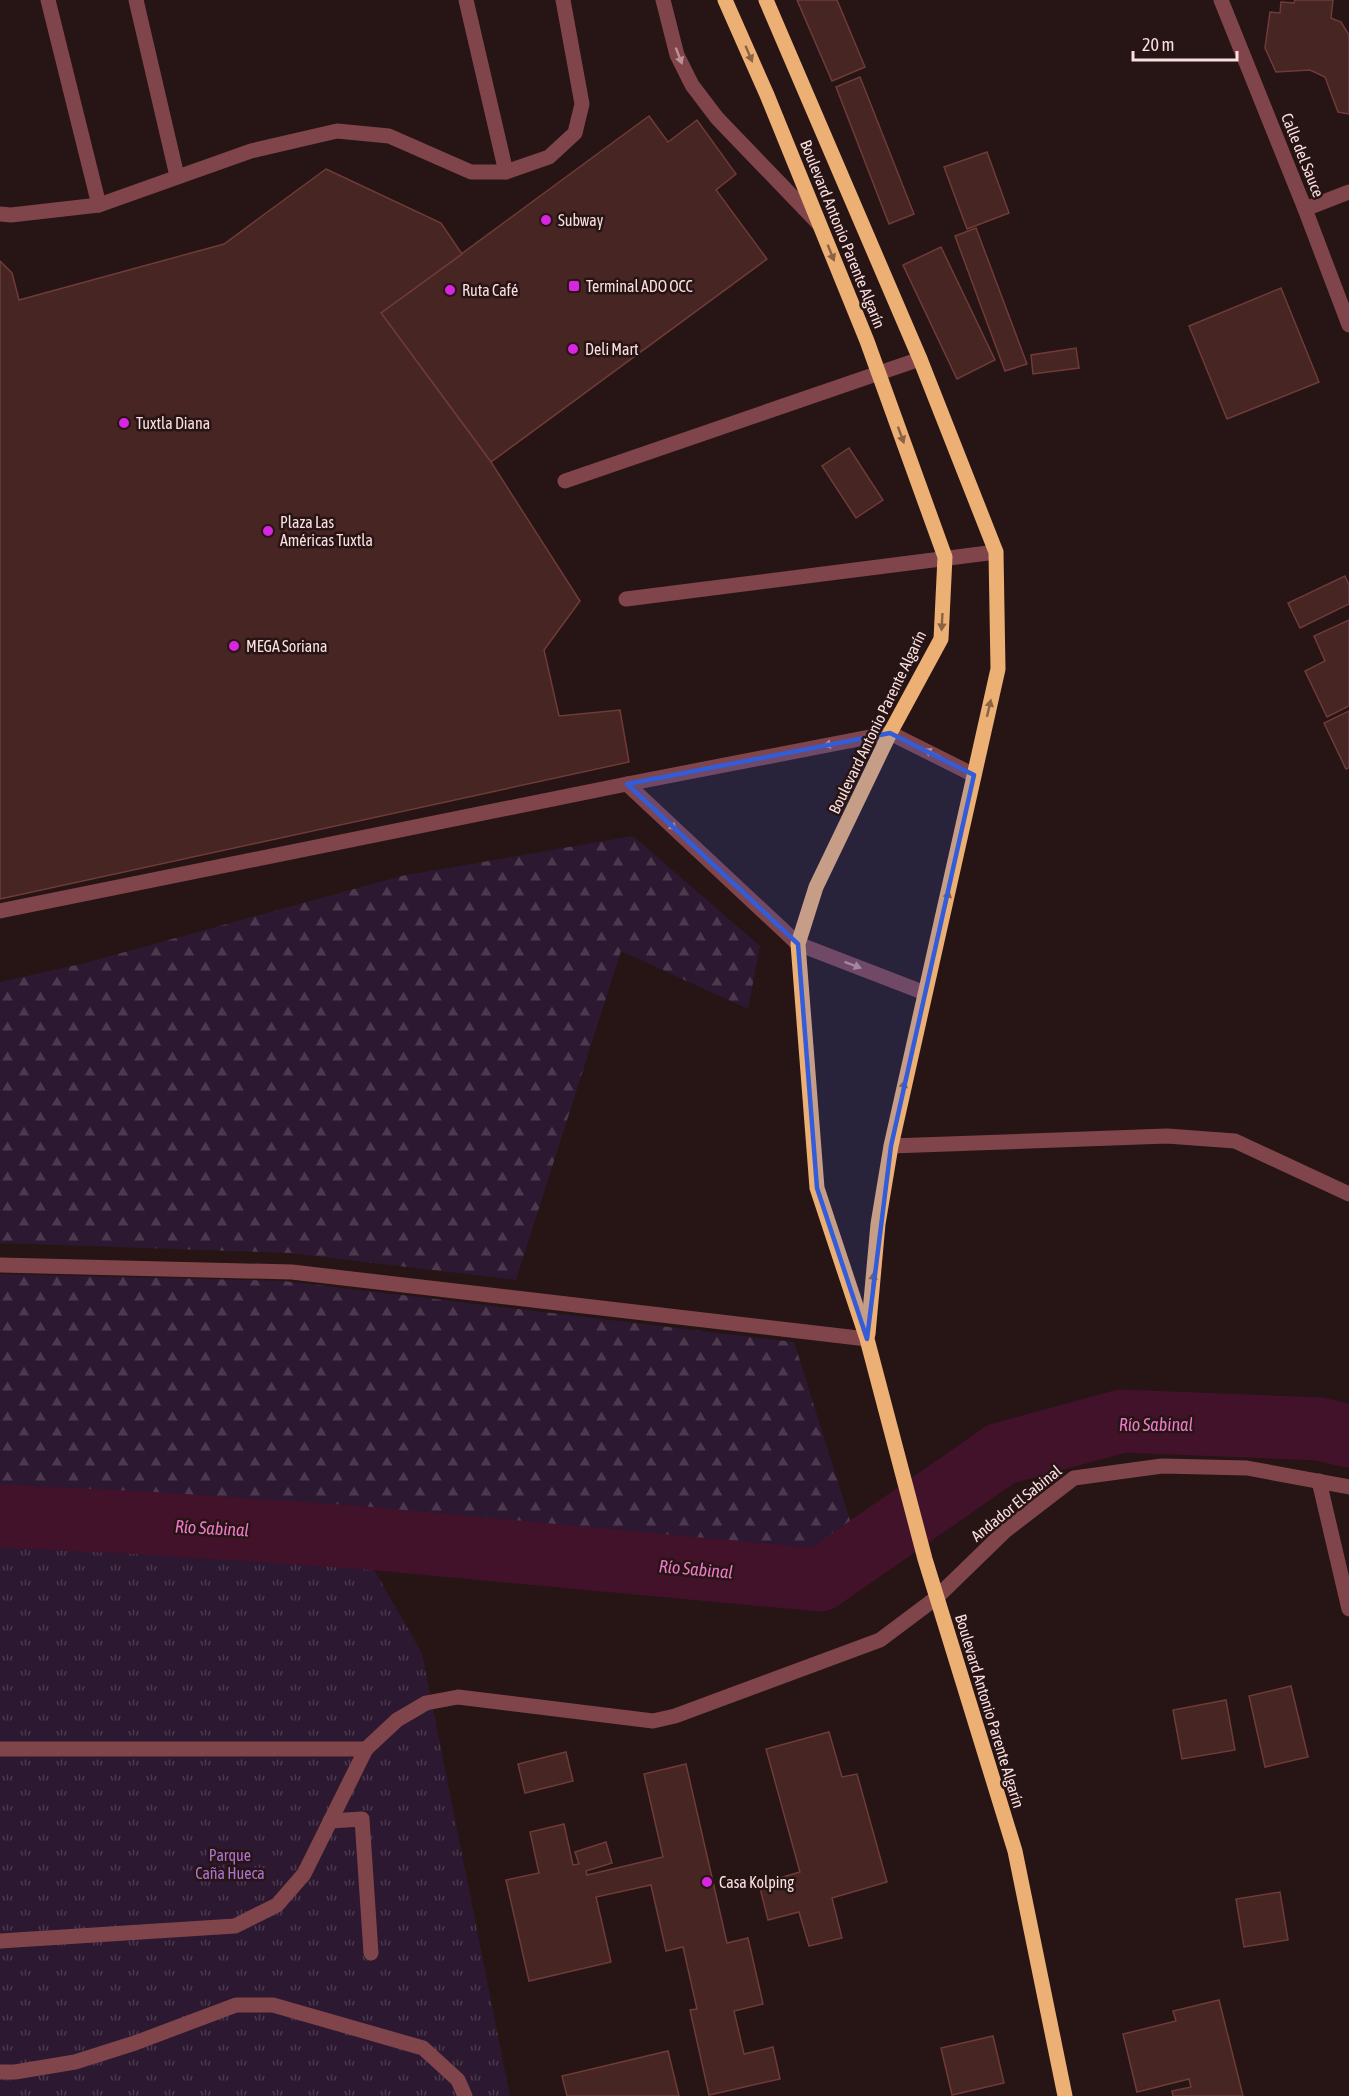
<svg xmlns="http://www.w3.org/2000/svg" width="1349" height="2096" font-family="'Asap Condensed',sans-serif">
	<defs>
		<pattern id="forest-firs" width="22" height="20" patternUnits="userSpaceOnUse" patternTransform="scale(1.5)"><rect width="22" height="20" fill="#2c1830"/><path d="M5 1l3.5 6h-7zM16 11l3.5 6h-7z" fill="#4c394e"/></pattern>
		<pattern id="park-tufts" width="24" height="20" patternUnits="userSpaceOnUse" patternTransform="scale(1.5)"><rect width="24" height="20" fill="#2c1830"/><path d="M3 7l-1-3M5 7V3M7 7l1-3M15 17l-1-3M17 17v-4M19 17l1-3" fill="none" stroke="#4c394e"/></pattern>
	</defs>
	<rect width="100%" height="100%" fill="#271414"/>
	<!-- forest -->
	<g fill="url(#forest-firs)">
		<path d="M633 836 760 946 748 1009 621 951 516 1280 290 1253 0 1243V982L85 963 401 876Z"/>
		<path d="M0 1274 284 1281 794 1342 860 1552 820 1580 355 1537 146 1523 0 1516Z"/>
	</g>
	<!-- park -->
	<path fill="url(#park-tufts)" d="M0 1516 146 1523 355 1537 422 1653 510 2096H0Z"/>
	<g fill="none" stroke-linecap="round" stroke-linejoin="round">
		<!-- river -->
		<path stroke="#42122a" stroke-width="63" d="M0 1516 146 1523 355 1537 820 1580 1001 1454 1122 1421 1319 1429 1349 1436"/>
	</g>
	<!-- building -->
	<g fill="#462522" stroke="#6f3b38" stroke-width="1.5">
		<path d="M797 0H837L865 67 832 81Z"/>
		<path d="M1295 0H1333L1331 18 1341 22 1349 35V114L1338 112 1325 77 1310 70 1276 72 1265 48 1270 12 1280 13 1281 2 1294 3Z"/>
		<path d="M860 77 914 214 889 224 836 87Z"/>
		<path d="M649 116 668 142 697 120 736 174 716 190 767 259 491 462 381 313Z"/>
		<path d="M987 152 1009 213 967 229 944 167Z"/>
		<path d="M326 169 441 223 462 254 381 313 491 462 580 601 544 650 559 716 620 710 629 762 0 899V261L12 273 19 300 224 244Z"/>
		<path d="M976 228 1027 364 1005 371 955 236Z"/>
		<path d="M941 247 995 360 957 379 903 265Z"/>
		<path d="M1281 288 1319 382 1227 419 1189 326Z"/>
		<path d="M1076 348 1079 368 1033 374 1031 355Z"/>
		<path d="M849 448 883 500 856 518 822 466Z"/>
		<path d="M1345 576 1349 585V604L1300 628 1288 603Z"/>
		<path d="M1349 620V706L1327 717 1305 671 1325 661 1314 636Z"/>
		<path d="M1349 711V768L1346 769 1324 723Z"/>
		<path d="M1291 1686 1308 1757 1265 1767 1249 1696Z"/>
		<path d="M1226 1700 1235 1750 1182 1759 1173 1710Z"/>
		<path d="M829 1732 842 1777 857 1774 887 1882 832 1898 842 1938 809 1946 799 1912 768 1920 759 1884 800 1872 766 1749Z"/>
		<path d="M566 1752 573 1781 525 1793 518 1764Z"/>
		<path d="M686 1764 727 1943 748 1938 763 2004 734 2011 744 2054 773 2047 780 2079 709 2095 690 2010 697 2009 683 1947 666 1951 651 1885 596 1897 611 1962 529 1981 506 1880 539 1873 530 1832 564 1824 573 1865 579 1864 575 1852 606 1842 612 1863 586 1871 587 1875 663 1857 644 1774Z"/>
		<path d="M1280 1892 1288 1940 1244 1947 1236 1899Z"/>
		<path d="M1219 2000 1243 2096H1173L1172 2091 1191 2087 1189 2079 1137 2092 1123 2034 1176 2021 1173 2011Z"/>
		<path d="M993 2036 1004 2083 952 2095 941 2048Z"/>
		<path d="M668 2051 679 2096H567L562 2076Z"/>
	</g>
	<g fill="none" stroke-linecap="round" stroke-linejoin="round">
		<!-- minor -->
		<g stroke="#80454b" stroke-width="15">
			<path d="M48 0 99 205"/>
			<path d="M136 0 177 176"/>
			<path d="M466 0 506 172"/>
			<path d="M663 0 677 55 692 85 717 118 819 224"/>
			<path d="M1221 0 1305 209 1349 325"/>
			<path d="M1305 209 1349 192"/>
			<path d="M0 214 11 215 99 205 251 151 337 131 389 136 471 172H506L549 157 575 133 582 104 563 0"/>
			<path d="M565 481 920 359"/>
			<path d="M626 599 996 552"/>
			<path d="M627 784 798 944 925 993"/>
			<path d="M0 911 627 784 890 733 974 775"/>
			<path d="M891 1146 1167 1136 1235 1141 1349 1194"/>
			<path d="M0 1265 292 1272 867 1339"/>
			<path d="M1319 1481 1349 1609"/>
			<path d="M0 1749H366"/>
			<path d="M330 1821 362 1819 371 1953"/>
			<path d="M0 1941 235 1926 277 1905 304 1874 366 1749 397 1720 426 1703 458 1697 653 1721 675 1716 880 1640 936 1598 1005 1531 1074 1478 1162 1466 1247 1468 1349 1487"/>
			<path d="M0 2072H15L75 2062 135 2043 236 2005H273L423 2048 458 2080 465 2096"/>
		</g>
		<!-- major -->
		<g stroke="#ecaf74" stroke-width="15">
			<path d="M725 0 767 95 867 341 945 557 941 639 890 733 816 887 798 944 817 1188 867 1339 925 1559 1015 1851 1065 2096"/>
			<path d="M766 0 920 359 996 552 998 669 891 1146 878 1224 868 1334"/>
		</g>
	</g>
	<!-- one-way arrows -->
	<defs><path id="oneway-solid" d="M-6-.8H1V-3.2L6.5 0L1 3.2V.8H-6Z" transform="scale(1.5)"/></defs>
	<g fill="#8a6244">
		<use href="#oneway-solid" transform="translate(749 54) rotate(67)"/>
		<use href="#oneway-solid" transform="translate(831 253) rotate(68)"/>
		<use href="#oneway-solid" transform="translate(901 435) rotate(70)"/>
		<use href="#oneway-solid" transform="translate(942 622) rotate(93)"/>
		<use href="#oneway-solid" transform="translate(989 708) rotate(-77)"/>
		<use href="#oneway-solid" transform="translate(947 899) rotate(-77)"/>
		<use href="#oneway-solid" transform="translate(903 1089) rotate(-78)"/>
		<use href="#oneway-solid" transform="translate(873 1281) rotate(-85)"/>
	</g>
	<g fill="#be9295">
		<use href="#oneway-solid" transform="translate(679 56) rotate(69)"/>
		<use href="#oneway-solid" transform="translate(832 744) rotate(169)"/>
		<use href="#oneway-solid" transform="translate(932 753) rotate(-154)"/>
		<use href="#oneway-solid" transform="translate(670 824) rotate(43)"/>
		<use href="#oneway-solid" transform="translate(853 965) rotate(21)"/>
	</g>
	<!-- marked area -->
	<path fill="#335cd9" fill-opacity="0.2" stroke="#335cd9" stroke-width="4.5" stroke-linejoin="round" d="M890 733 974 775 891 1146 867 1339 817 1188 798 944 627 784Z"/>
	<!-- markers -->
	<g fill="#d924e1" stroke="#271414" stroke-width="2">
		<circle cx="546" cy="220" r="6"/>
		<rect x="568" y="280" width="12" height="12" rx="3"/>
		<circle cx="450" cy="290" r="6"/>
		<circle cx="573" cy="349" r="6"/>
		<circle cx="124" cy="423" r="6"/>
		<circle cx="268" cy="531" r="6"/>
		<circle cx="234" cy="646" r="6"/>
		<circle cx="707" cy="1882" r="6"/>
	</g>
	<g text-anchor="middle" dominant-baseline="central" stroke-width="5" stroke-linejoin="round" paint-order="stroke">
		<!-- street labels -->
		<g font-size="16" fill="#fbdfdf" stroke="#271414">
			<text transform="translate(1303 155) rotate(68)">Calle del Sauce</text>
			<text transform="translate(843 234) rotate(68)">Boulevard Antonio Parente Algarín</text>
			<text transform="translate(877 722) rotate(-64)">Boulevard Antonio Parente Algarín</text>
			<text transform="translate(1016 1503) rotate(-39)">Andador El Sabinal</text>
			<text transform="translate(990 1711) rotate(73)">Boulevard Antonio Parente Algarín</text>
		</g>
		<!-- poi labels -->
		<g font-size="16" fill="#fbdfdf" stroke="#271414" text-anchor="start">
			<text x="558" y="220">Subway</text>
			<text x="586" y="286">Terminal ADO OCC</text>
			<text x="462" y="290">Ruta Café</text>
			<text x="585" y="349">Deli Mart</text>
			<text x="136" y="423">Tuxtla Diana</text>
			<text x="280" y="522">Plaza Las<tspan x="280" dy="18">Américas Tuxtla</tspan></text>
			<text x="246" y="646">MEGA Soriana</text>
			<text x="719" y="1882">Casa Kolping</text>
		</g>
		<!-- park labels -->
		<g font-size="16" fill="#ad73d2" stroke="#271414">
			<text x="230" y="1855">Parque<tspan x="230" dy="18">Caña Hueca</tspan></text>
		</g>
		<!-- water labels -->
		<g font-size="18" font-style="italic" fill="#ed7ac8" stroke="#271414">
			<text x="1156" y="1424">Río Sabinal</text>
			<text transform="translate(212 1528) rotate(3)">Río Sabinal</text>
			<text transform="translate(696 1569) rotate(5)">Río Sabinal</text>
		</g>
	</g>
	<!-- scale -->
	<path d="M1133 51v9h104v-9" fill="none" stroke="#fbdfdf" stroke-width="3"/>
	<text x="1142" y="51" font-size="18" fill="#fbdfdf" stroke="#271414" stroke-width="4.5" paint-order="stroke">20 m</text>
</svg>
